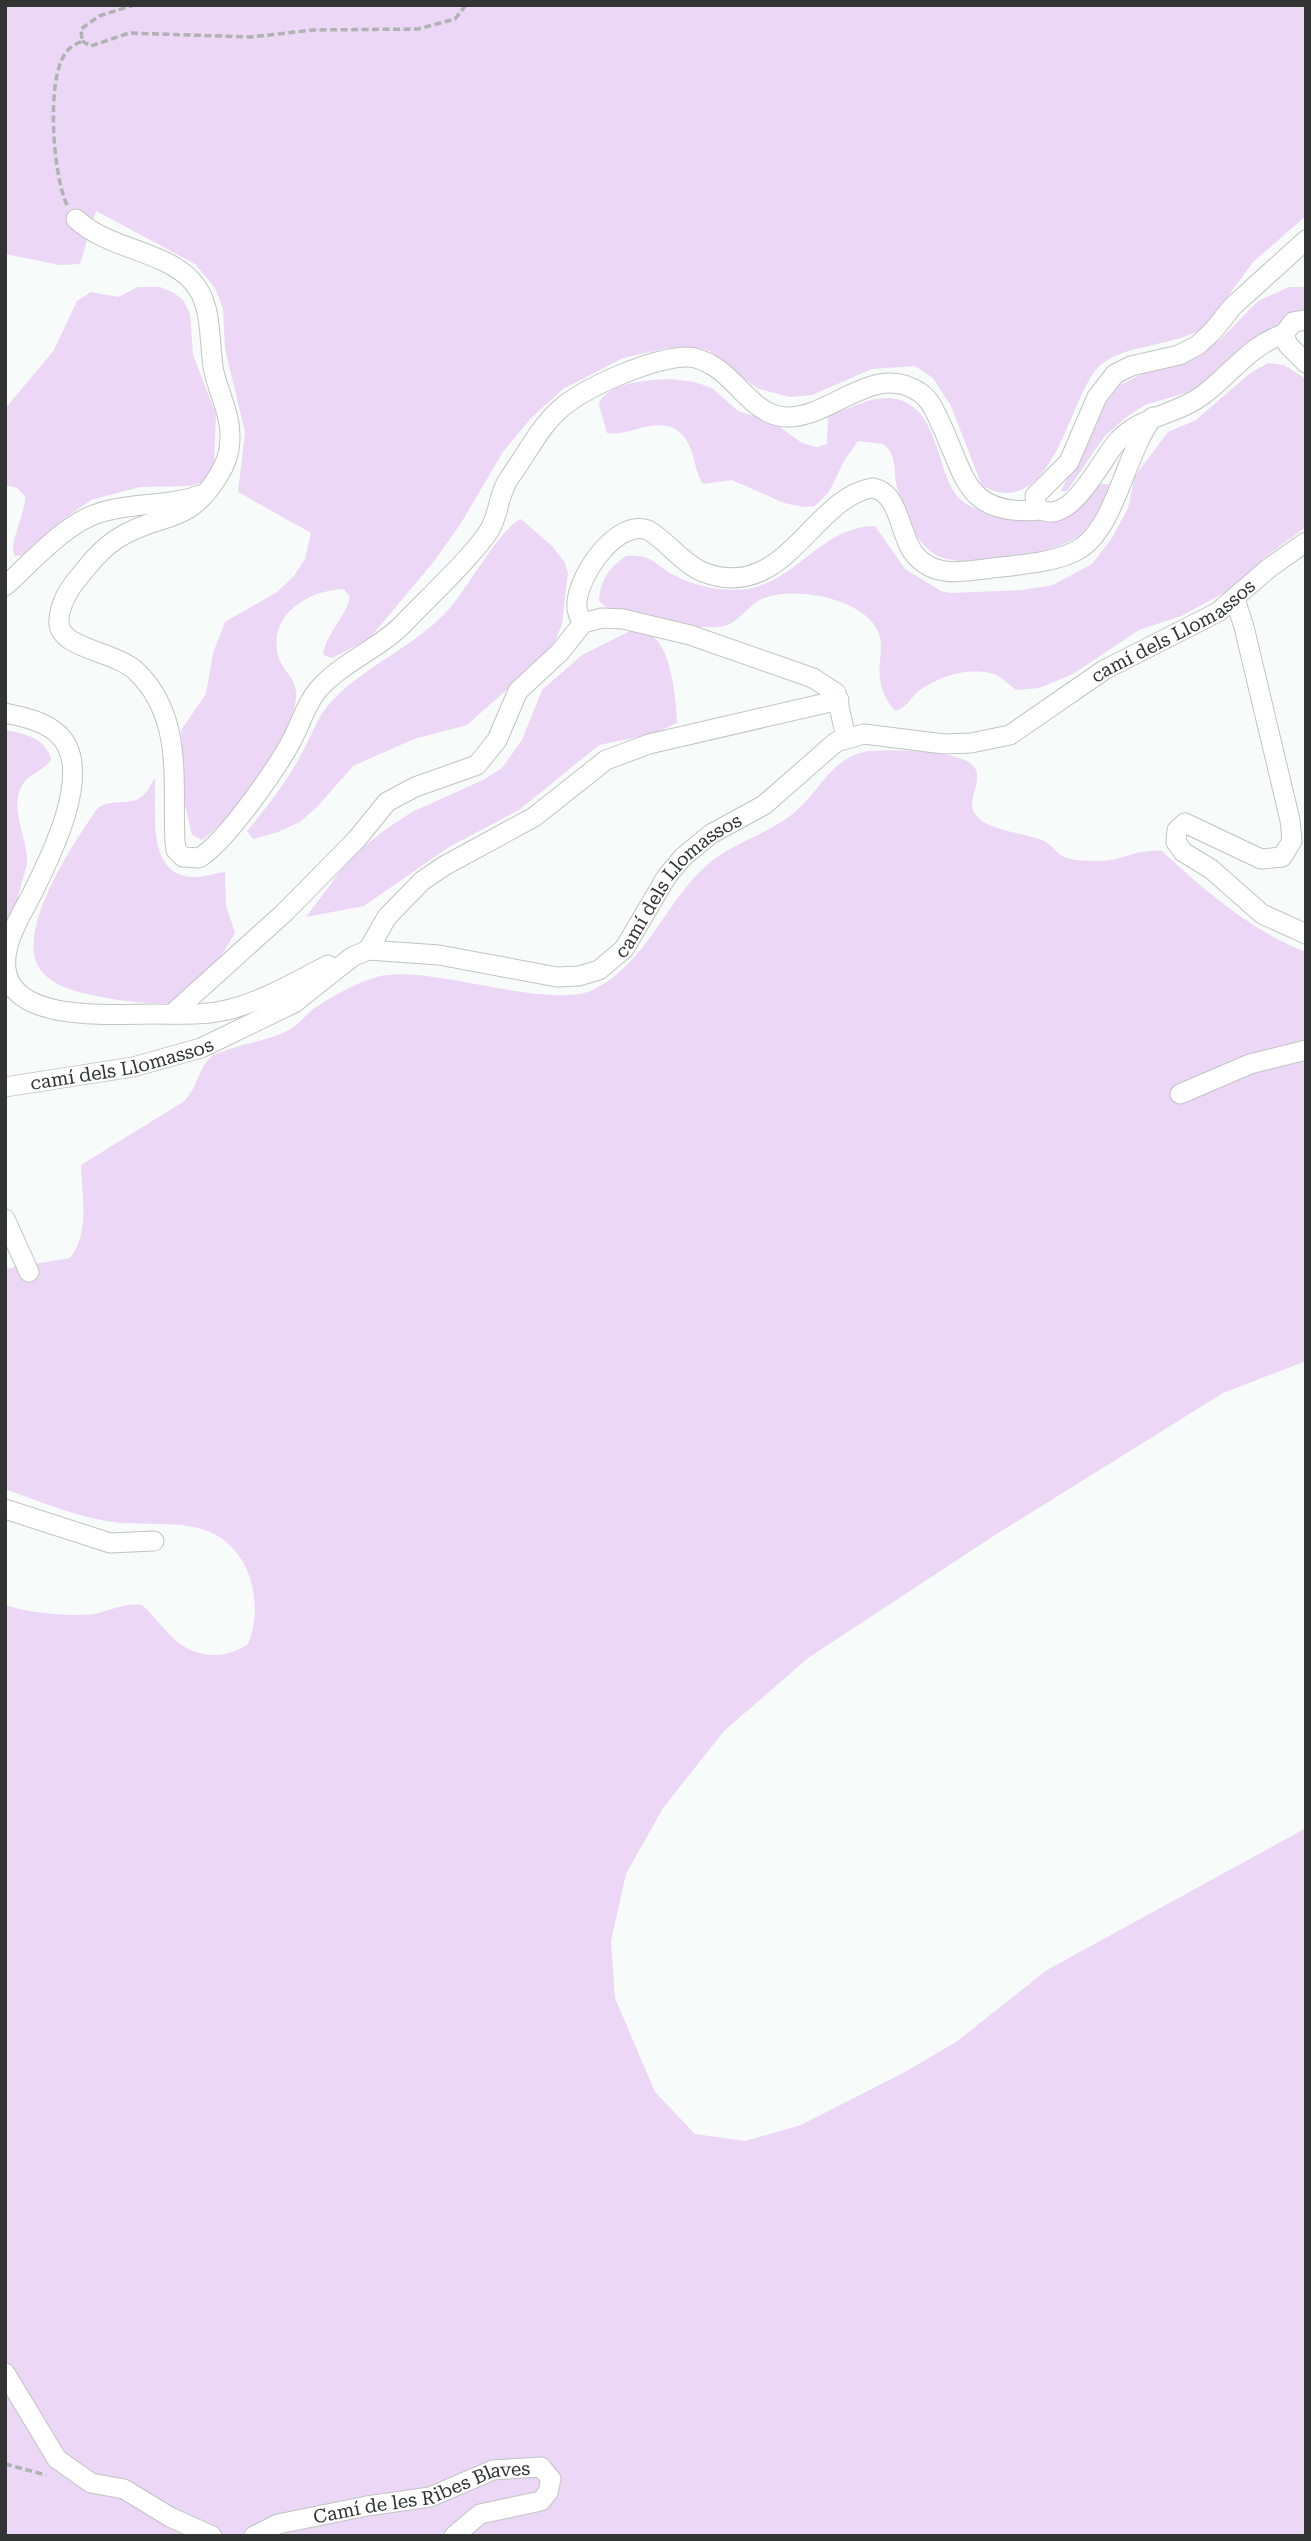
<svg xmlns="http://www.w3.org/2000/svg" width="1311" height="2541" font-family="'Roboto Serif',serif">
	<rect width="100%" height="100%" fill="#f7fbfa"/>
	<!-- green -->
	<g fill="#ecd7f6">
		<path d="M5 5H1306V216L1253 262 1207 325C1176 349 1117 342 1095 371 1067 407 1051 522 982 486L951 406 933 378 915 366 872 369 812 395 790 397 759 389 724 365 710 351 699 348H668L623 358 563 389 531 418 503 452 461 523 435 560 369 639 332 658 323 655C326 633 345 619 350 597L344 589C309 590 268 614 278 655 282 672 298 678 296 698 293 736 234 818 202 840L192 835 185 805 181 730 206 694 213 653 225 622 277 592 294 576 305 559 311 533 238 492 245 432 225 349 223 308 215 288 195 264 96 211 80 264 60 265 5 254Z"/>
		<path d="M138 287H160L174 293 183 300 190 314 193 355 216 414 214 466 205 481 191 486 140 487 91 500 61 521 27 555 15 556C7 546 26 513 25 496L17 488 5 485V409L54 350 77 301 91 292 118 297Z"/>
		<path d="M1289 287H1306V312L1244 344 1207 383 1185 393 1145 405 1125 418 1104 437 1067 491H1061L1103 407 1120 385 1144 373 1198 355 1220 340 1258 301Z"/>
		<path d="M1268 363 1284 365 1306 379V527L1264 558 1241 584 1181 616 1139 630 1073 674 1039 688 1016 690C1009 685 1002 677 994 674 970 666 939 676 920 690 910 698 908 707 895 711 864 674 892 652 875 626 856 597 792 586 762 599 745 607 738 626 718 627 681 629 643 617 608 609L599 601C600 580 610 567 626 556 653 554 653 564 674 575 697 587 722 592 747 589 797 581 822 526 875 526L905 569 941 591 950 593 1022 590 1053 585 1092 564 1112 538 1128 508 1135 476 1168 432 1196 420 1249 374Z"/>
		<path d="M670 379 695 382 712 388 738 411 773 422 802 443 817 447 827 444 828 415C851 410 874 392 900 400 938 413 936 464 955 493 962 504 974 508 986 512 1042 527 1056 522 1101 484H1109C1104 502 1091 528 1076 538 1049 555 957 573 931 552 912 536 903 512 897 487 893 471 898 455 883 444L858 441 844 461 829 492 815 506 803 507 784 503 732 480 703 484C694 471 695 452 685 438 665 410 631 437 607 433L599 405C604 382 651 380 670 379Z"/>
		<path d="M521 519 552 546 565 563 568 573 562 624 551 651 467 725 414 739 353 766 317 807 300 822 278 832 253 839 247 831C267 807 284 785 300 757 310 739 317 717 331 702 365 665 415 647 449 609 467 589 501 527 521 519Z"/>
		<path d="M632 630C637 631 644 631 649 634 672 645 676 701 677 723L653 734 599 745 519 810 449 847 364 906 306 917 351 857 386 829 412 812 483 780 502 768 522 740 542 690 582 655Z"/>
		<path d="M5 730C25 734 47 738 51 760 44 770 32 773 25 781 6 805 29 839 27 864L5 944Z"/>
		<path d="M869 751C889 750 968 749 976 770 982 788 961 804 981 820 995 831 1024 833 1042 840 1052 844 1057 855 1067 858 1077 861 1090 861 1100 861 1122 861 1135 849 1162 851 1199 886 1257 935 1306 952V1361L1223 1393 995 1535 808 1658 724 1731 663 1808 626 1874 611 1941 615 1998 655 2092 695 2134 745 2141 801 2125 905 2072 956 2042 1047 1970 1306 1828V2536H5V1605C28 1613 75 1618 99 1613 114 1609 125 1603 142 1605 153 1614 161 1627 172 1637 193 1658 224 1661 248 1644 265 1603 250 1543 202 1529 172 1520 138 1527 107 1521 72 1515 38 1501 5 1489V1269L70 1258C90 1232 82 1196 81 1165L183 1102C198 1089 197 1069 212 1056 236 1044 263 1043 287 1031 297 1026 303 1018 311 1011 328 998 366 977 387 975 441 968 553 1011 595 989 648 961 665 902 707 865 734 841 771 834 797 810 822 788 832 757 869 751Z"/>
		<path d="M155 778C157 810 145 874 192 877 203 878 214 873 225 872L226 905 235 933 217 963 171 1003C143 1004 119 1001 92 995 73 991 51 985 40 969 14 931 75 841 97 809 111 797 128 807 141 797 147 794 151 784 155 778Z"/>
	</g>
	<g fill="none" stroke-linecap="round" stroke-linejoin="round">
		<!-- street casing -->
		<g stroke="#c0c4c3" stroke-width="21">
			<g id="street">
				<path d="M76 219C109 250 164 250 192 281 214 305 208 342 214 372 219 394 231 415 230 439 230 453 225 466 217 478 187 526 161 512 120 537 103 547 91 562 79 577 68 590 60 603 59 620 56 649 115 650 137 672 184 718 172 782 175 842L176 850 183 857 199 858C226 842 278 767 293 738 301 722 306 705 317 691 341 662 380 649 405 622 429 597 471 558 489 531 500 513 498 493 510 477 526 455 539 428 559 410 584 387 654 357 688 357 698 357 707 362 715 367 739 382 755 416 786 417 830 419 874 361 919 392 929 398 934 409 939 420 966 475 963 517 1041 510"/>
				<path d="M1306 320 1293 322 1284 334 1288 345 1306 363"/>
				<path d="M1284 334C1250 345 1231 374 1203 395 1175 416 1140 415 1116 443 1099 463 1068 531 1037 507L1035 496 1069 462 1097 397 1115 374 1131 366 1179 355 1198 345 1213 331 1233 306 1306 240"/>
				<path d="M5 586C32 562 64 524 99 513 132 502 167 507 200 495"/>
				<path d="M1235 599 1244 627 1290 820 1292 841 1282 857 1261 859 1185 823 1177 830 1176 842 1183 852 1211 869 1262 914 1306 934"/>
				<path d="M583 623C579 616 576 611 577 602 579 575 616 519 648 530 667 541 682 563 703 572 784 604 812 498 872 488 901 492 899 538 916 556 935 577 960 572 985 569 1014 565 1048 564 1074 552 1115 534 1124 454 1153 417"/>
				<path d="M5 713C24 717 45 721 59 735 95 770 50 858 32 894 20 917 3 943 6 969 12 1023 114 1014 152 1014 179 1014 205 1016 231 1009 265 1000 297 981 328 965"/>
				<path d="M368 950 387 917 422 881 444 866 534 817 606 760 649 744 839 700"/>
				<path d="M172 1014 285 912 356 840 387 802 415 787 477 765 497 740 518 691 560 652 583 623 602 618 623 619 690 635 813 678 836 693 846 738"/>
				<path id="s1" d="M5 1087 133 1067 201 1048 294 1003 352 957 368 950 439 955 557 977 579 976 599 970 624 949 667 876 683 857 711 834 764 805 836 742 864 734 944 744 971 743 1010 735 1104 670 1218 612 1269 568 1306 542"/>
				<path d="M1180 1094 1250 1064 1306 1050"/>
				<path d="M5 1219 29 1272"/>
				<path d="M5 1509 110 1543 154 1541"/>
				<path d="M5 2373 57 2459 91 2483 124 2489 170 2517 212 2536"/>
				<path id="s2" d="M254 2536 278 2524 367 2506 430 2497 493 2470 541 2467 551 2479 548 2492 541 2501 480 2514 454 2536"/>
			</g>
		</g>
		<!-- path -->
		<g stroke="#afb3b2" stroke-width="3.5" stroke-dasharray="7 3.5" stroke-linecap="butt">
			<path d="M82 41 91 46 129 33 251 37 313 30 418 29 455 19 466 5"/>
			<path d="M67 205C53 176 46 81 65 54 68 48 76 44 82 41L81 29 99 16 134 5"/>
			<path d="M5 2464 46 2475"/>
		</g>
		<!-- street -->
		<use href="#street" stroke="#fff" stroke-width="19"/>
	</g>
	<g text-anchor="middle" dominant-baseline="central" stroke-width="5" stroke-linejoin="round" paint-order="stroke">
		<!-- street labels -->
		<g font-size="19" fill="#323433" stroke="#f7fbfa">
			<text stroke="none"><textPath href="#s1" startOffset="1334">camí dels Llomassos</textPath></text>
			<text stroke="none"><textPath href="#s1" startOffset="747">camí dels Llomassos</textPath></text>
			<text stroke="none"><textPath href="#s1" startOffset="119">camí dels Llomassos</textPath></text>
			<text stroke="none"><textPath href="#s2" startOffset="175">Camí de les Ribes Blaves</textPath></text>
		</g>
	</g>
	<!-- border -->
	<rect width="1311" height="2541" fill="none" stroke="#323433" stroke-width="14"/>
</svg>
